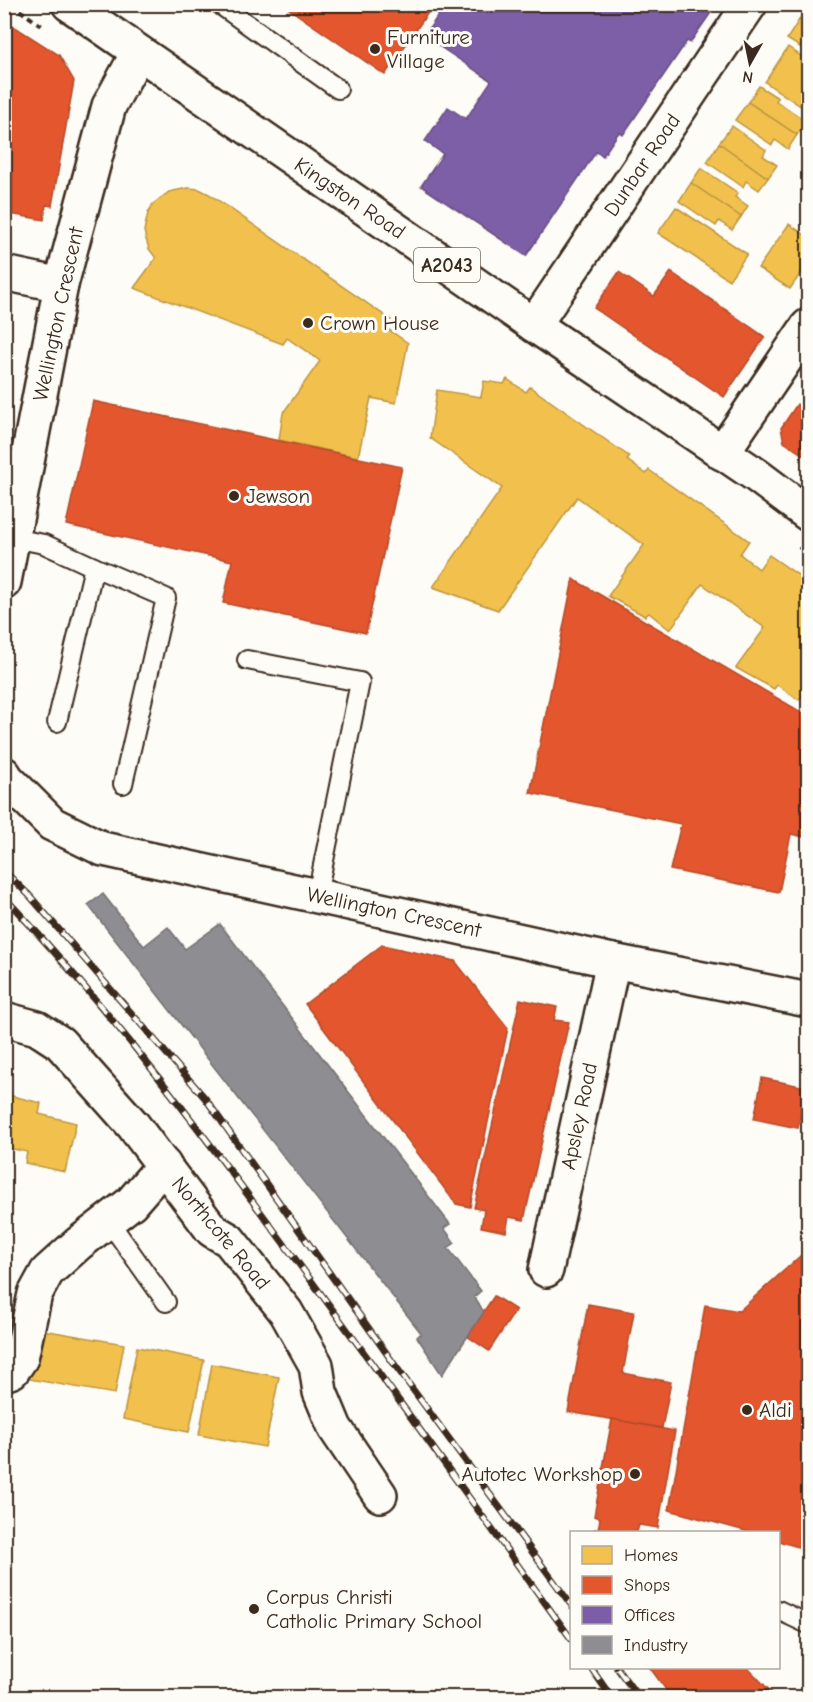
<svg xmlns="http://www.w3.org/2000/svg" width="813" height="1702" font-family="'Comic Neue',sans-serif">
	<rect width="100%" height="100%" fill="#fdfcf7"/>
	<filter id="ink" filterUnits="userSpaceOnUse"><feTurbulence type="fractalNoise" baseFrequency=".0167" numOctaves="2"/><feDisplacementMap in="SourceGraphic" scale="12" xChannelSelector="R" yChannelSelector="G"/><feConvolveMatrix kernelMatrix="1 2 1 2 8 2 1 2 1" color-interpolation-filters="sRGB"/></filter>
	<g filter="url(#ink)">
		<!-- homes -->
		<g fill="#f2c14e" stroke="#bb9440" stroke-width="1.5">
			<path d="M808 5V26L799 20Z"/>
			<path d="M799 20 808 26V52L787 39Z"/>
			<path d="M788 47 808 61V111L765 82Z"/>
			<path d="M759 86 778 98 776 101 806 121 797 135 748 102Z"/>
			<path d="M748 102 797 135 788 149 775 140 772 145 735 120Z"/>
			<path d="M732 126 766 150 763 156 777 165 768 178 719 143Z"/>
			<path d="M719 143 768 178 759 190 746 181 743 187 707 162Z"/>
			<path d="M701 168 738 193 735 197 748 206 741 217 691 183Z"/>
			<path d="M691 183 741 217 732 230 719 221 716 226 679 201Z"/>
			<path d="M188 188 199 189 209 194 391 320 385 327 408 343 396 403 371 398 358 457 279 440 283 413 320 361 287 338 283 344 134 288 156 258 149 249 146 239 144 231 148 213 153 204 169 192Z"/>
			<path d="M676 207 747 254 729 280 658 233Z"/>
			<path d="M789 224 808 237V263L790 289 758 268Z"/>
			<path d="M507 379 526 392 530 387 630 457 627 460 646 474 649 470 749 541 740 554 759 569 769 555 808 582V687L799 700 777 685 774 689 736 668 765 628 702 584 670 630 649 613 645 616 608 596 644 545 577 497 498 610 433 587 502 488 430 438 437 390 481 397 484 381 504 384Z"/>
			<path d="M4 1094 41 1103 39 1114 76 1123 65 1172 25 1163 27 1152 4 1147Z"/>
			<path d="M37 1329 124 1344 115 1394 29 1379Z"/>
			<path d="M137 1347 204 1360 189 1432 123 1419Z"/>
			<path d="M212 1364 279 1377 265 1447 199 1435Z"/>
		</g>
		<!-- shops -->
		<g fill="#e4572e" stroke="#b14a29" stroke-width="1.5">
			<path d="M282 4H434L385 75Z"/>
			<path d="M4 20 59 55 74 81 52 206 46 205 44 220 4 213Z"/>
			<path d="M619 272 654 296 671 272 765 337 724 397 594 308Z"/>
			<path d="M93 401 402 467 366 633 223 603 232 561 66 525Z"/>
			<path d="M797 404 808 412V458L784 442 781 428Z"/>
			<path d="M573 579 808 716V838L791 834 779 892 670 870 681 824 530 793Z"/>
			<path d="M382 945 455 961 508 1028 470 1207 456 1204 305 1004Z"/>
			<path d="M520 999 557 1007 554 1020 569 1022 524 1220 509 1217 506 1232 481 1227 484 1210 474 1208Z"/>
			<path d="M762 1078 806 1087 798 1128 754 1119Z"/>
			<path d="M806 1151H808V1199Z"/>
			<path d="M808 1249V1550L778 1541V1532H749L669 1510 705 1305 739 1311Z"/>
			<path d="M494 1296 516 1310 489 1351 467 1336Z"/>
			<path d="M588 1304 634 1312 623 1373 671 1382 662 1428 568 1412Z"/>
			<path d="M612 1419 675 1431 658 1528 639 1525 637 1532H591L595 1529 598 1530 600 1518 594 1516Z"/>
			<path d="M650 1668H748L777 1698H672Z"/>
		</g>
		<!-- offices -->
		<path fill="#7b5ea7" stroke="#684e7e" stroke-width="1.5" d="M446 4H717L690 43 687 41 623 135 619 132 603 156 596 152 526 256 421 186 443 154 425 141 448 107 466 119 491 81 424 36Z"/>
		<!-- industry -->
		<path fill="#8d8d92" stroke="#746f6f" stroke-width="1.5" d="M103 894 144 946 168 927 185 949 220 924 450 1224 444 1228 455 1243 448 1248 481 1291 474 1297 484 1312 442 1375 417 1337 421 1333 88 905Z"/>
		<g fill="none" stroke-linecap="round" stroke-linejoin="round">
			<!-- service casing -->
			<g stroke="#3b2a1e" stroke-width="22">
				<g id="service">
					<path d="M219 4 338 89"/>
					<path d="M13 538 44 544 94 567 57 722"/>
					<path d="M94 567 166 598 123 784"/>
					<path d="M247 660 360 682 317 895"/>
					<path d="M108 1220 166 1302"/>
					<path d="M778 1610 808 1624"/>
				</g>
			</g>
			<!-- minor casing -->
			<g stroke="#3b2a1e" stroke-width="38">
				<g id="minor">
					<path d="M4 273 61 285"/>
					<path d="M534 325 750 4"/>
					<path d="M722 453 808 326"/>
					<path d="M4 582 61 285 109 106 138 53"/>
					<path d="M4 774 7 779 52 824 103 849 613 961 808 1000"/>
					<path d="M4 1019 37 1028 60 1043 133 1125 212 1230 229 1240 286 1312 316 1365 320 1392 335 1428 380 1495"/>
					<path d="M546 1270 613 961"/>
					<path d="M4 1374 12 1371 21 1358 35 1294 47 1272 78 1244 131 1203 164 1165"/>
				</g>
			</g>
			<!-- primary casing -->
			<g stroke="#3b2a1e" stroke-width="38">
				<path id="primary" d="M69 4 534 325 756 475 808 514"/>
			</g>
			<!-- path -->
			<g stroke="#3b2a1e" stroke-width="4" stroke-dasharray="6 4.5" stroke-linecap="butt">
				<path d="M11 4 42 26"/>
				<path d="M799 547 808 554"/>
			</g>
			<!-- service -->
			<use href="#service" stroke="#fdfcf7" stroke-width="18"/>
			<!-- minor -->
			<use href="#minor" stroke="#fdfcf7" stroke-width="33"/>
			<!-- primary -->
			<use href="#primary" stroke="#fdfcf7" stroke-width="33"/>
			<!-- rail casing -->
			<g stroke="#3b2a1e" stroke-width="7">
				<g id="rail">
					<path d="M4 871 29 895 205 1098 397 1368 572 1606"/>
					<path d="M4 897C110 1009 202 1132 293 1256 387 1383 479 1512 572 1640"/>
					<path d="M591 1668 612 1698"/>
					<path d="M617 1668 639 1698"/>
				</g>
			</g>
			<!-- rail -->
			<use href="#rail" stroke="#fdfcf7" stroke-width="4.5" stroke-dasharray="14" stroke-linecap="butt"/>
		</g>
	</g>
	<!-- markers -->
	<g fill="#3b2a1e" stroke="#fdfcf7" stroke-width="2">
		<circle cx="375" cy="49" r="6"/>
		<circle cx="308" cy="323" r="6"/>
		<circle cx="234" cy="496" r="6"/>
		<circle cx="747" cy="1410" r="6"/>
		<circle cx="635" cy="1474" r="6"/>
		<circle cx="254" cy="1609" r="6"/>
	</g>
	<g text-anchor="middle" dominant-baseline="central" stroke-width="6" stroke-linejoin="round" paint-order="stroke">
		<!-- shield labels -->
		<rect fill="#fdfcf7" stroke="#75695f" stroke-width="1.5" x="414" y="248" width="66" height="34" rx="4.5"/>
		<g font-size="20" font-weight="bold" fill="#3b2a1e">
			<text x="447" y="265">A2043</text>
		</g>
		<!-- poi labels -->
		<g font-size="21" fill="#3b2a1e" stroke="#fdfcf7" text-anchor="start">
			<text x="387" y="37">Furniture<tspan x="387" dy="24">Village</tspan></text>
			<text x="320" y="323">Crown House</text>
			<text x="246" y="496">Jewson</text>
			<text x="759" y="1410">Aldi</text>
			<text x="623" y="1474" text-anchor="end">Autotec Workshop</text>
			<text x="266" y="1597">Corpus Christi<tspan x="266" dy="24">Catholic Primary School</tspan></text>
		</g>
		<!-- street labels -->
		<g font-size="21" fill="#3b2a1e" stroke="#fdfcf7">
			<text transform="translate(642 165) rotate(-56)">Dunbar Road</text>
			<text transform="translate(350 198) rotate(34)">Kingston Road</text>
			<text transform="translate(58 314) rotate(-78)">Wellington Crescent</text>
			<text transform="translate(394 912) rotate(12)">Wellington Crescent</text>
			<text transform="translate(579 1116) rotate(-78)">Apsley Road</text>
			<text transform="translate(221 1233) rotate(50)">Northcote Road</text>
		</g>
	</g>
	<!-- margin -->
	<rect width="813" height="1702" fill="none" stroke="#fdfcf7" stroke-width="24"/>
	<rect x="12" y="12" width="789" height="1678" fill="none" stroke="#3b2a1e" stroke-width="2" filter="url(#ink)"/>
	<!-- legend -->
	<rect x="570" y="1531" width="210" height="138" fill="#fdfcf7" stroke="#afa8a0" stroke-width="1.5"/>
	<rect x="582" y="1546" width="30" height="18" fill="#f2c14e" stroke="#afa8a0" stroke-width="1.5"/>
	<text x="624" y="1561" font-size="18" fill="#3b2a1e">Homes</text>
	<rect x="582" y="1576" width="30" height="18" fill="#e4572e" stroke="#afa8a0" stroke-width="1.5"/>
	<text x="624" y="1591" font-size="18" fill="#3b2a1e">Shops</text>
	<rect x="582" y="1606" width="30" height="18" fill="#7b5ea7" stroke="#afa8a0" stroke-width="1.5"/>
	<text x="624" y="1621" font-size="18" fill="#3b2a1e">Offices</text>
	<rect x="582" y="1636" width="30" height="18" fill="#8d8d92" stroke="#afa8a0" stroke-width="1.5"/>
	<text x="624" y="1651" font-size="18" fill="#3b2a1e">Industry</text>
	<!-- north arrow -->
	<g transform="translate(750 63) rotate(189)" stroke="#fdfcf7" stroke-width="4.5" paint-order="stroke">
	<path d="M0-4.5L10 22L0 15L-10 22Z" fill="#3b2a1e"/>
	<text y="-9" font-size="16" font-weight="bold" text-anchor="middle" fill="#3b2a1e">N</text>
	</g>
</svg>
